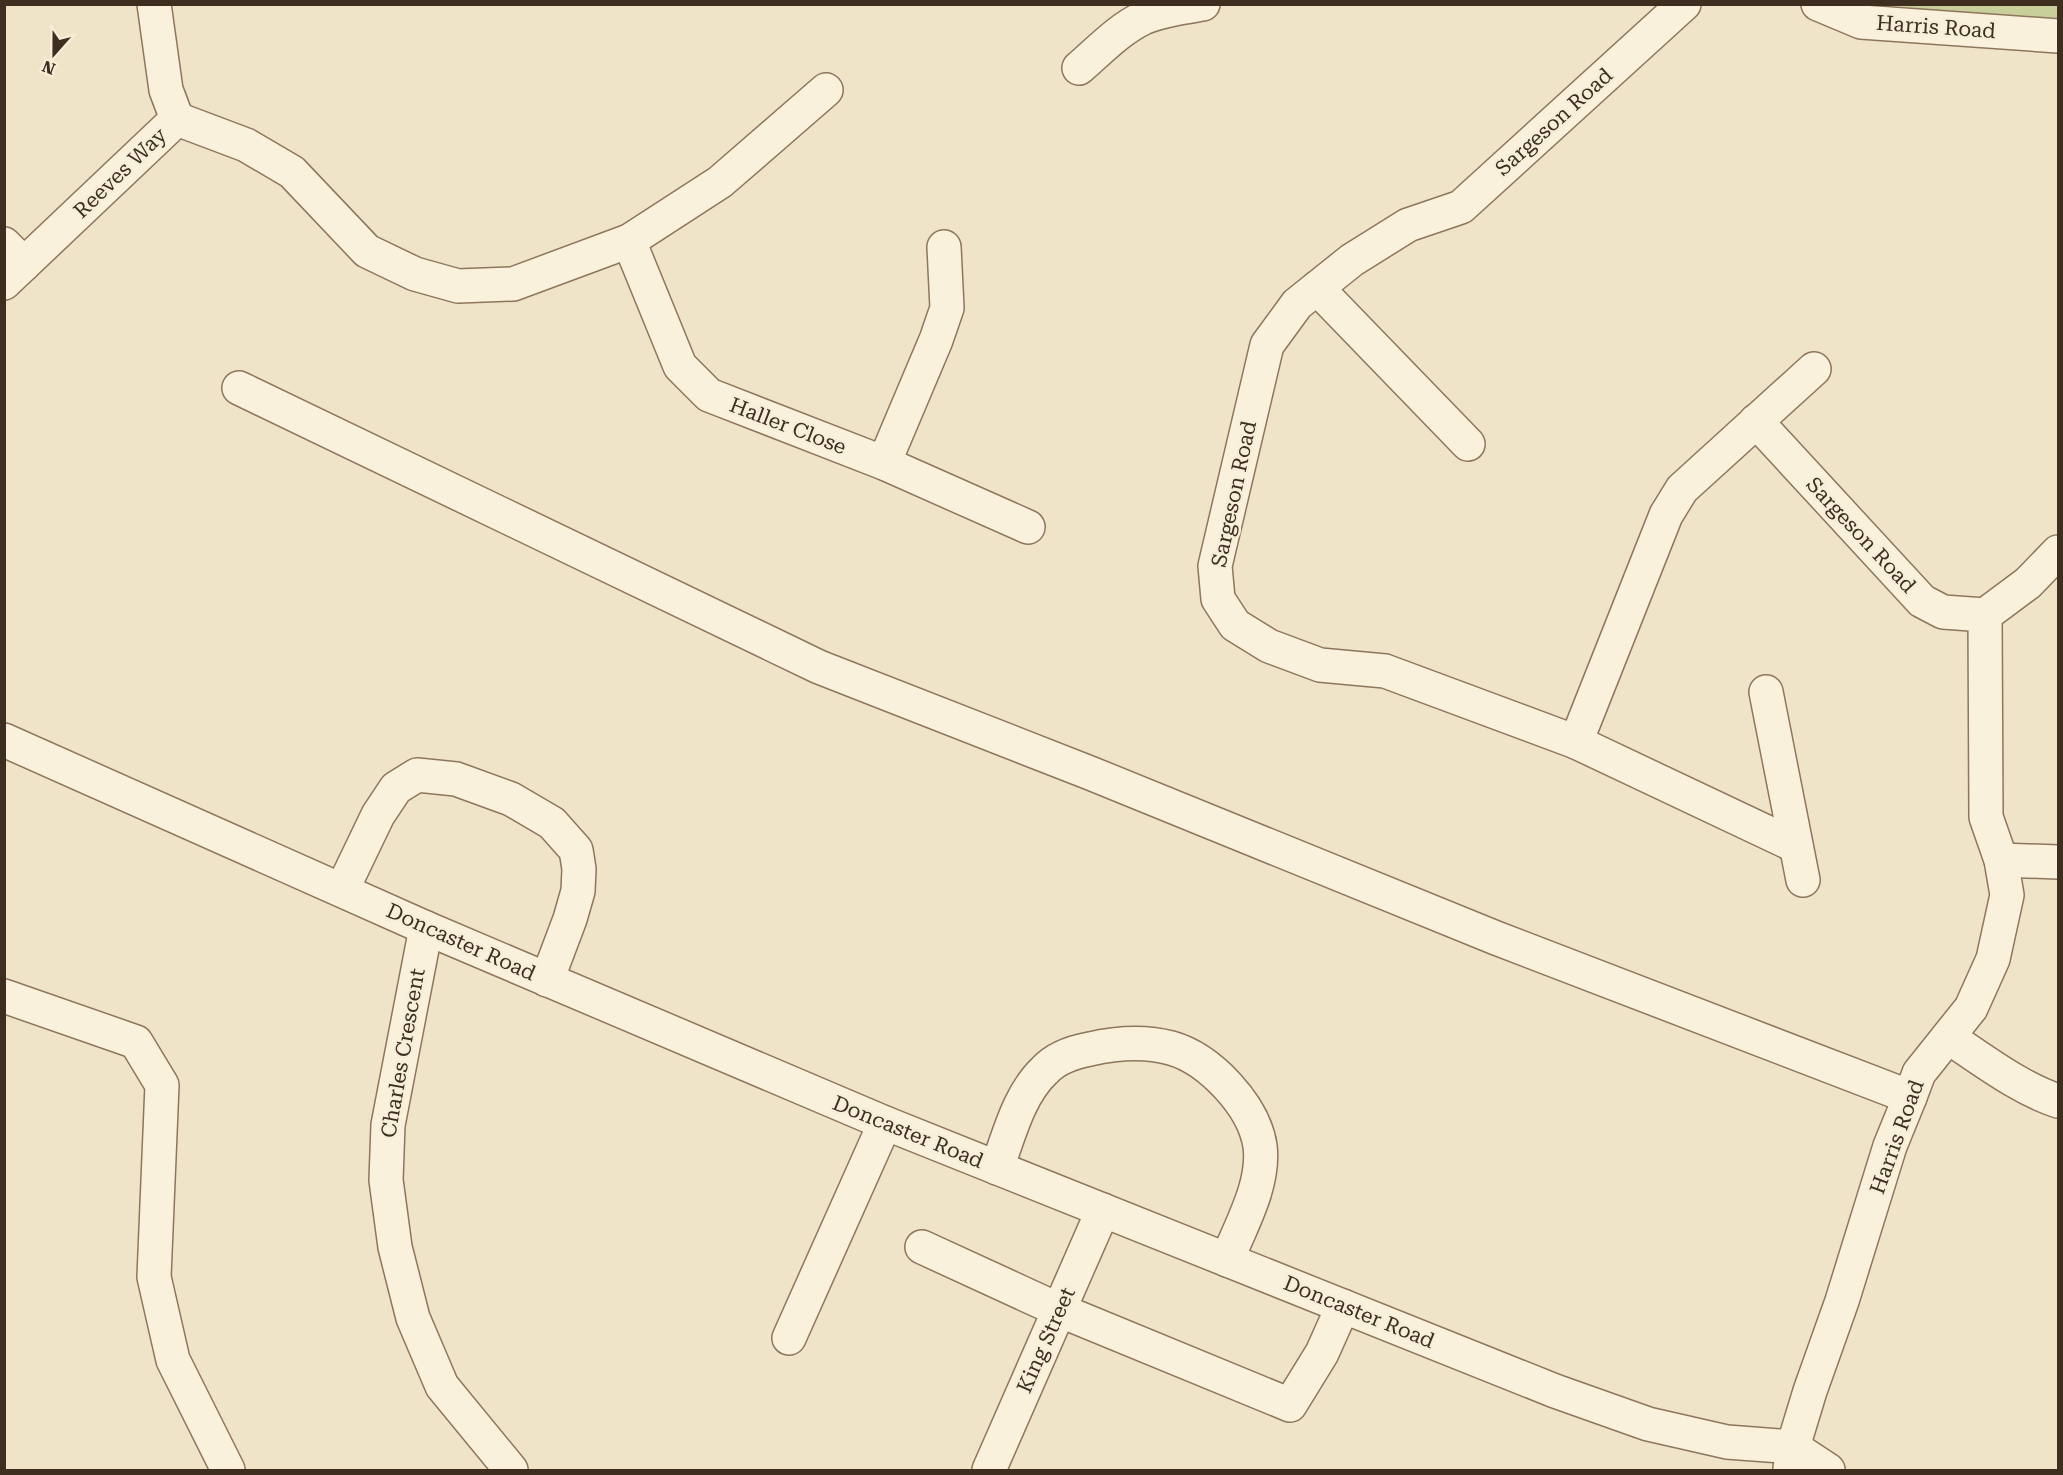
<svg xmlns="http://www.w3.org/2000/svg" width="2063" height="1475" font-family="'Roboto Serif',serif">
	<rect width="100%" height="100%" fill="#f0e4c8"/>
	<!-- green -->
	<path fill="#c9cf9b" d="M1890 5H2058V20L1971 15Z"/>
	<g fill="none" stroke-linecap="round" stroke-linejoin="round">
		<!-- minor casing -->
		<g stroke="#8d765c" stroke-width="36">
			<g id="minor">
				<path d="M1684 4 1461 207 1408 225 1352 260 1297 304 1267 345 1215 566 1218 599 1235 625 1269 646 1320 665 1385 671 1576 742 1666 515 1682 489 1814 369"/>
				<path d="M1818 4 1861 22 2058 36"/>
				<path d="M1079 68C1099 51 1118 30 1143 18 1161 10 1184 7 1203 4"/>
				<path d="M177 119 246 145 292 172 367 251 415 274 458 286 513 284 629 241 720 182 826 90"/>
				<path d="M629 241 680 366 709 395 884 463 1028 527"/>
				<path d="M4 244 24 264"/>
				<path d="M4 283 177 119 166 90 154 4"/>
				<path d="M1317 288 1468 444"/>
				<path d="M239 388 819 667 1090 773 1496 938 1910 1097"/>
				<path d="M1756 421 1922 601 1943 612 1985 615"/>
				<path d="M884 463 936 340 947 308 944 247"/>
				<path d="M1766 692 1803 880"/>
				<path d="M4 740 426 928 885 1123 1555 1391 1648 1424 1727 1442 1793 1447 1828 1470"/>
				<path d="M1576 742 1796 846"/>
				<path d="M2001 860 2058 862"/>
				<path d="M342 890 378 815 396 788 417 775 456 779 511 799 552 823 576 850 579 869 578 891 570 919 547 980"/>
				<path d="M426 928 388 1125 386 1180 395 1247 413 1318 442 1386 511 1470"/>
				<path d="M4 996 136 1042 162 1085 154 1277 173 1360 228 1470"/>
				<path d="M1948 1037C1983 1060 2019 1088 2058 1101"/>
				<path d="M997 1168C1009 1135 1019 1094 1045 1070 1056 1058 1074 1052 1090 1049 1116 1043 1145 1041 1171 1048 1210 1059 1254 1106 1260 1146 1265 1184 1241 1225 1227 1260"/>
				<path d="M922 1247 1059 1310 1290 1405 1322 1353 1343 1306"/>
				<path d="M789 1338 885 1123"/>
				<path d="M1790 1469 1793 1447 1810 1391 1842 1301 1890 1146 1910 1097 1919 1073 1971 1008 1993 959 2007 895 2001 860 1986 817 1985 615 2028 583 2058 552"/>
				<path d="M989 1470 1103 1210"/>
			</g>
		</g>
		<!-- minor -->
		<use href="#minor" stroke="#faf1dc" stroke-width="33"/>
	</g>
	<g text-anchor="middle" dominant-baseline="central" stroke-width="5" stroke-linejoin="round" paint-order="stroke">
		<!-- street labels -->
		<g font-size="21" fill="#3d2e20" stroke="#f7eed8">
			<text transform="translate(1936 27) rotate(4)">Harris Road</text>
			<text transform="translate(1554 122) rotate(-42)">Sargeson Road</text>
			<text transform="translate(120 173) rotate(-44)">Reeves Way</text>
			<text transform="translate(788 426) rotate(21)">Haller Close</text>
			<text transform="translate(1234 494) rotate(-78)">Sargeson Road</text>
			<text transform="translate(1861 535) rotate(47)">Sargeson Road</text>
			<text transform="translate(461 942) rotate(24)">Doncaster Road</text>
			<text transform="translate(403 1053) rotate(-80)">Charles Crescent</text>
			<text transform="translate(908 1132) rotate(22)">Doncaster Road</text>
			<text transform="translate(1897 1137) rotate(-70)">Harris Road</text>
			<text transform="translate(1359 1312) rotate(22)">Doncaster Road</text>
			<text transform="translate(1046 1340) rotate(-66)">King Street</text>
		</g>
	</g>
	<!-- border -->
	<rect width="2063" height="1475" fill="none" stroke="#3d2e20" stroke-width="12"/>
	<!-- north arrow -->
	<g transform="translate(54 54) rotate(201)" stroke="#f7eed8" stroke-width="4.5" paint-order="stroke">
	<path d="M0-4.5L10 22L0 15L-10 22Z" fill="#3d2e20"/>
	<text y="-9" font-size="16" font-weight="bold" text-anchor="middle" fill="#3d2e20">N</text>
	</g>
</svg>
